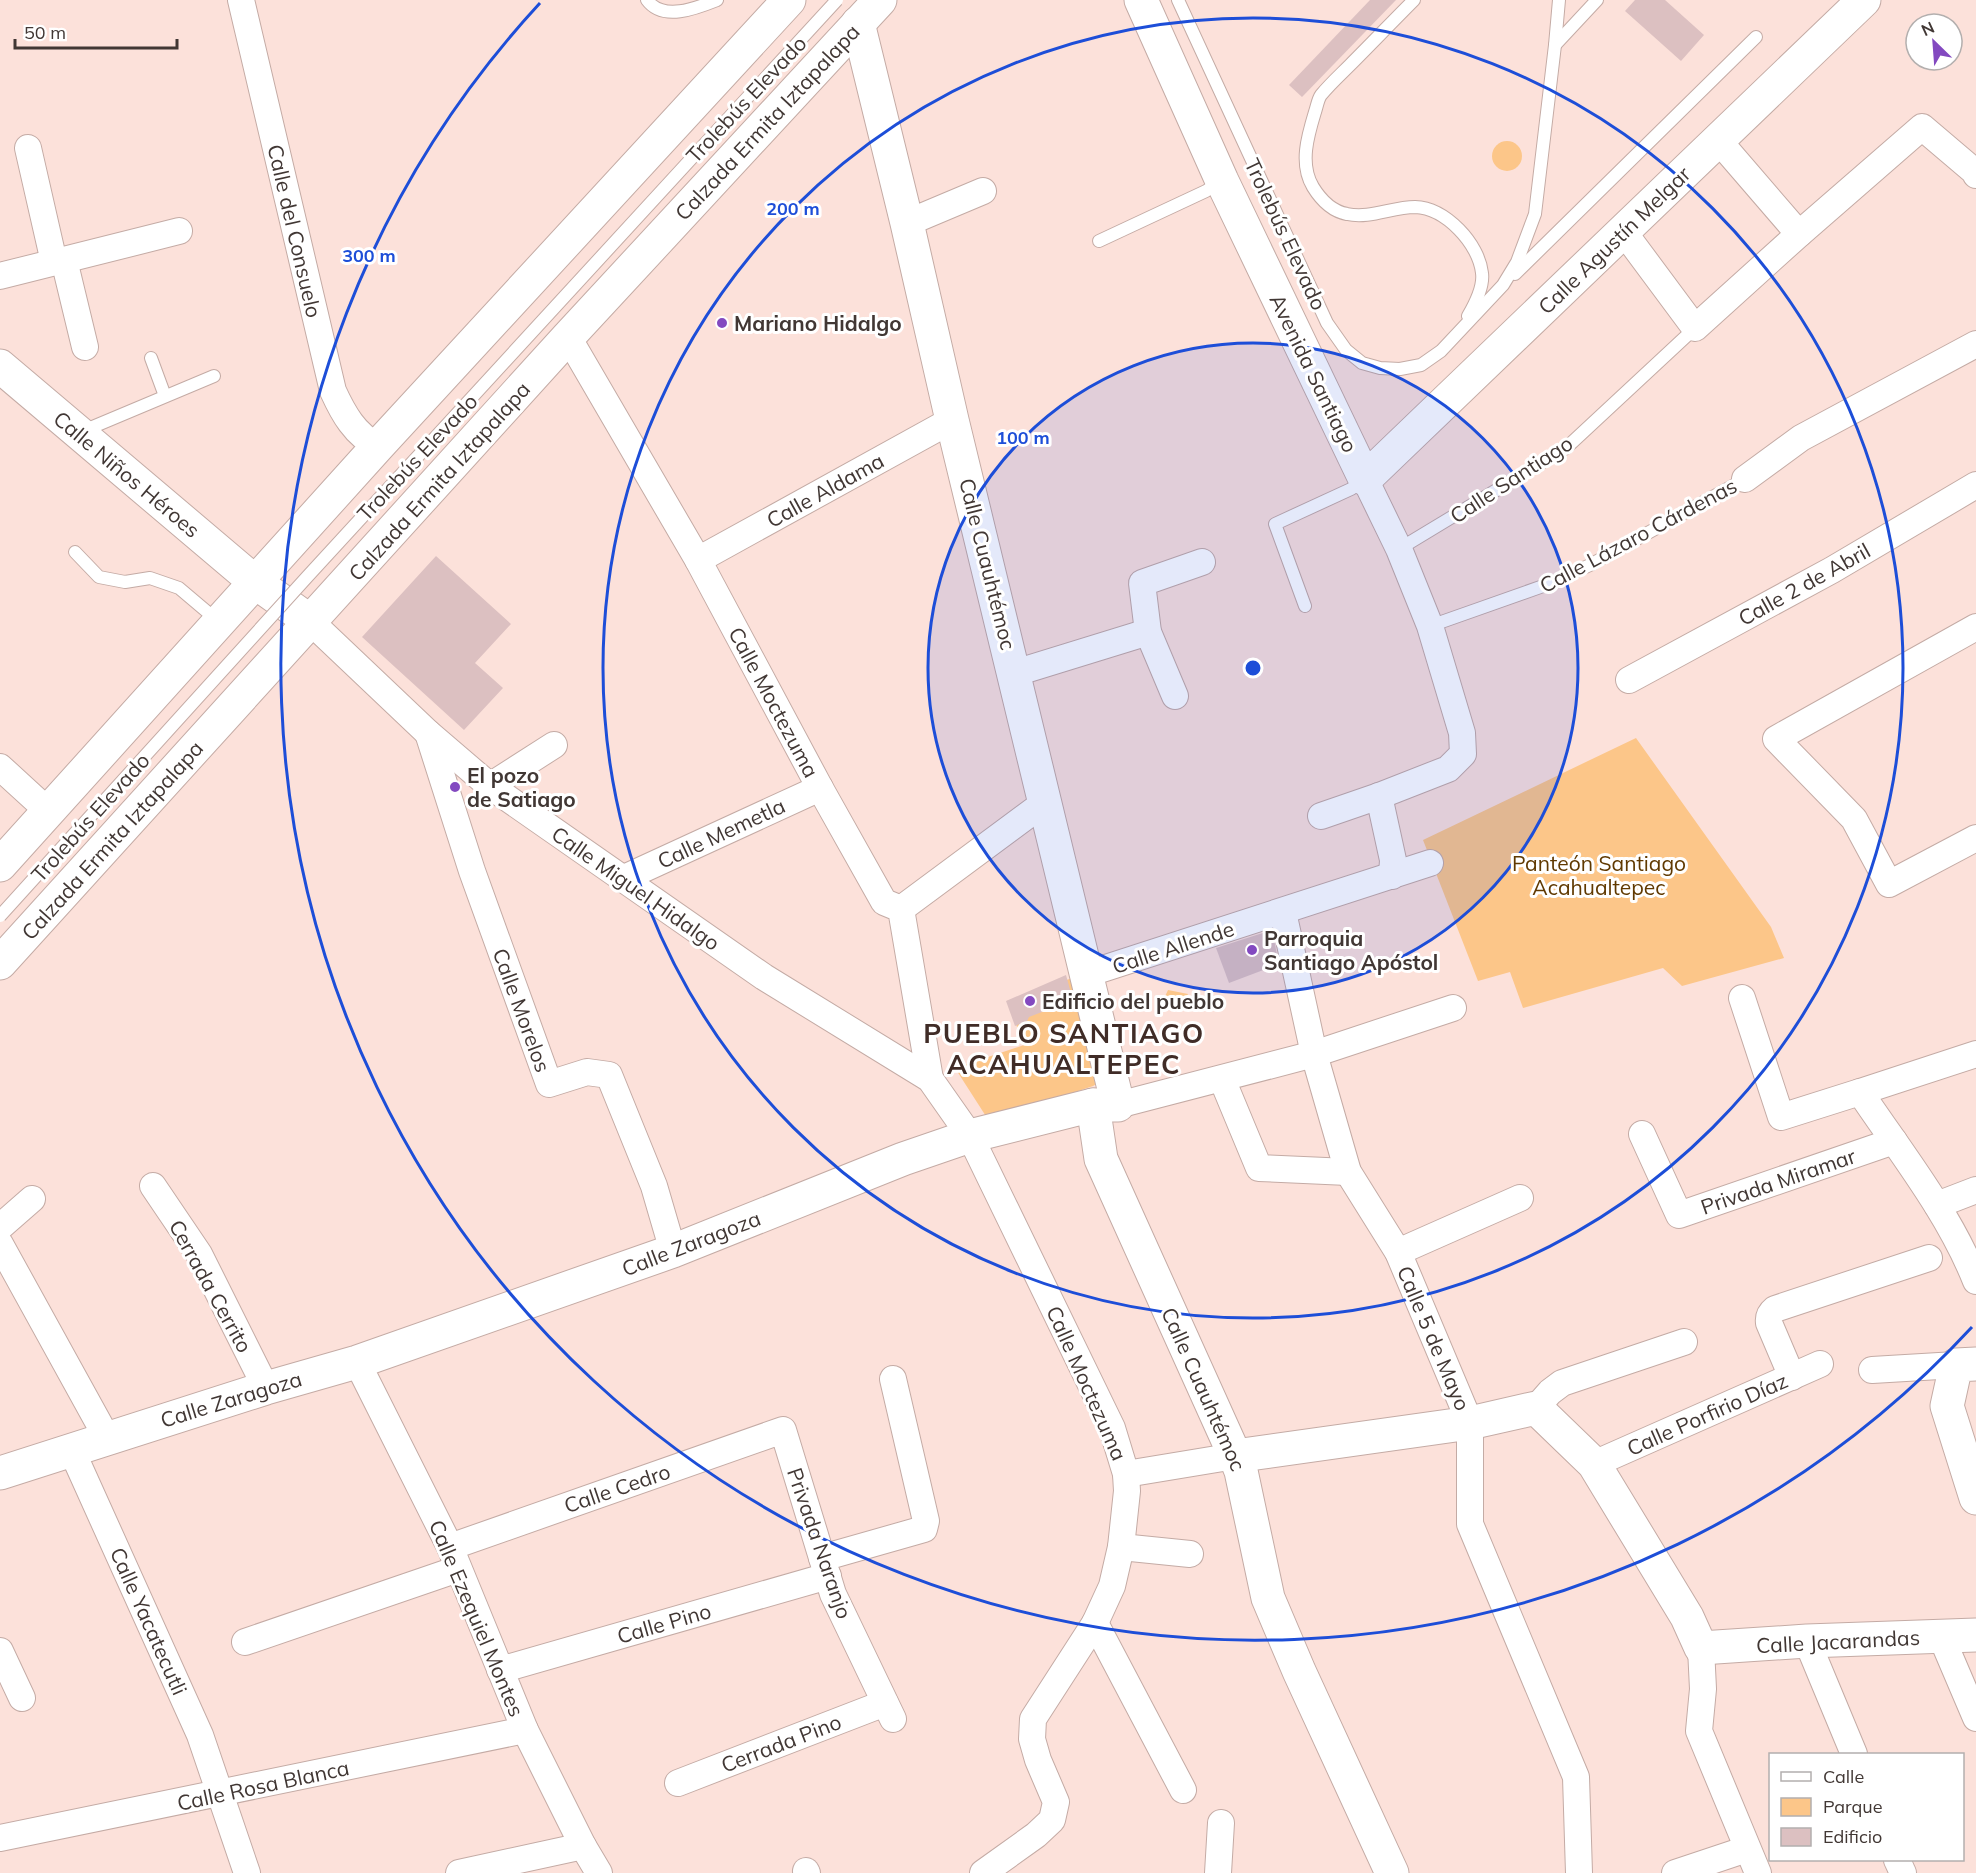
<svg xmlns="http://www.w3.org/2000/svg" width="1976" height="1873" font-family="Mulish,sans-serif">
	<rect width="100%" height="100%" fill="#fce1da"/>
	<!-- green -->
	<g fill="#fcc689">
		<circle cx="1507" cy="156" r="15"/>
		<path d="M1636 738 1771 927 1784 958 1682 986 1663 968 1523 1008 1510 972 1478 981 1423 840Z"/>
		<path d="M1078 976 1101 1081 1093 1086 989 1121 955 1068 1024 1045 1007 1001Z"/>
		<path d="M1168 990 1188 994 1180 1011 1161 1005Z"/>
	</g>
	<!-- building -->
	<g fill="#dcc0c1">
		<path d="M1370 0H1396L1302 97 1289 85Z"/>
		<path d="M1635 0H1665L1704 35 1681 61 1625 11Z"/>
		<path d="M436 556 511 624 475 663 503 688 464 730 362 637Z"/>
		<path d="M1272 930 1279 964 1229 983 1216 948Z"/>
		<path d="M1066 975 1074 1004 1064 1008 1060 1005 1029 1017 1027 1021 1015 1026 1006 1001Z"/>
	</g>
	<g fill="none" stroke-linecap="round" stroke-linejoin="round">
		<!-- lane casing -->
		<g stroke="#c4aba5" stroke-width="14">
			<g id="lane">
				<path d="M647 0C663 22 697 8 717 0"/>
				<path d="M1178 0 1327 323 1346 350 1362 363 1380 368 1400 369 1421 365 1441 351 1503 285 1517 262 1535 214 1555 45 1559 0"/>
				<path d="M1414 0C1392 22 1371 44 1350 65 1340 75 1330 84 1321 95 1318 99 1317 106 1315 112 1308 135 1299 164 1313 187 1321 200 1331 211 1347 214 1370 219 1392 207 1415 207 1446 208 1479 244 1482 273 1484 287 1475 304 1468 316"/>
				<path d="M1555 45 1597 0"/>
				<path d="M1099 241 1206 191 1221 181"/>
				<path d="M1515 274 1756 37"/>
				<path d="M151 358 165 396"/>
				<path d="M83 431 214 376"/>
				<path d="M1399 549 1566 448 1695 328"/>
				<path d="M75 552 99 577 125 582 150 578 179 588 218 621"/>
				<path d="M1305 606 1275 524 1351 489 1364 480"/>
				<path d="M1430 626 1546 585 1590 565 1745 479"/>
			</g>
		</g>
		<!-- street casing -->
		<g stroke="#c4aba5" stroke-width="28">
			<g id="street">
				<path d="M241 0 333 391C343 413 355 435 378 446"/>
				<path d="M1718 140 1799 234"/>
				<path d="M28 148 54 262"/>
				<path d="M907 223 983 191"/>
				<path d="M1623 231 1695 328 1799 234 1922 127 1975 172 1976 175"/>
				<path d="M64 260 85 347"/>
				<path d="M0 276 179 231"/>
				<path d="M568 337 698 560 820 788 884 902 901 909 930 1079"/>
				<path d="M1745 479 1801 438 1976 344"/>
				<path d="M698 560 952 420"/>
				<path d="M311 622 428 733 490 786 764 977 930 1079 970 1136 1112 1428 1126 1474 1127 1491 1121 1547 1112 1586 1095 1623 1033 1719 1032 1739 1038 1760 1056 1802 1052 1820 1036 1835 983 1873"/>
				<path d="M1976 627 1776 739 1854 819 1889 884 1976 838"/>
				<path d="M1015 673 1148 632"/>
				<path d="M1629 680 1832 570 1976 485"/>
				<path d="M1175 696 1148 632 1142 583 1202 562"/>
				<path d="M428 733 472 871 549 1084 587 1072 609 1075 654 1186 673 1251"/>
				<path d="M0 767 48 811"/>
				<path d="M490 786 554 745"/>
				<path d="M1379 796 1393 860 1392 876"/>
				<path d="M1321 816 1379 796 1448 769 1463 754 1462 733 1430 626 1399 549 1365 479"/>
				<path d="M622 879 820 788"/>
				<path d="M901 909 1044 803"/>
				<path d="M1283 912 1314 1054 1348 1172 1398 1252 1470 1423V1524L1576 1777 1579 1873"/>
				<path d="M1087 974 1430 863"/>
				<path d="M1742 998 1781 1117 1860 1092C1901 1153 1949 1213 1976 1281"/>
				<path d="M1222 1079 1259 1168 1348 1172"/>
				<path d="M1860 1092 1976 1054"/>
				<path d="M1118 1105 1314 1054 1453 1008"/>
				<path d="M1642 1134 1679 1215 1894 1141"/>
				<path d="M153 1186 199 1254 266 1388"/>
				<path d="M1937 1205 1976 1190"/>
				<path d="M0 1227 32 1199"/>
				<path d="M0 1244 107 1438"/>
				<path d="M1398 1252 1520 1198"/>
				<path d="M357 1362 450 1547 525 1730 583 1846 599 1873"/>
				<path d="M1872 1370 1956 1365"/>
				<path d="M1792 1377 1769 1323C1768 1316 1770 1313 1775 1309L1929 1258"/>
				<path d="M1536 1408 1550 1392 1562 1383 1684 1342"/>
				<path d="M72 1451 200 1735 247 1873"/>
				<path d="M1594 1464 1820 1364"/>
				<path d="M1126 1474 1235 1456"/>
				<path d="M450 1547 783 1430 833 1594 893 1719"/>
				<path d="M1121 1547 1190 1554"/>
				<path d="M822 1558 924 1529 926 1521 893 1379"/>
				<path d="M1095 1623 1183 1790"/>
				<path d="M1941 1636 1976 1718"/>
				<path d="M1807 1641 1854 1754"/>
				<path d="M245 1642 458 1569"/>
				<path d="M1701 1648 1703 1689 1699 1731 1758 1873"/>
				<path d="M0 1651 22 1698"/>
				<path d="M500 1670 828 1576"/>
				<path d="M678 1783 885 1703"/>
				<path d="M0 1838 525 1730"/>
				<path d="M1897 1860 1903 1873"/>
				<path d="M806 1871 807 1873"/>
				<path d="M459 1873 583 1846"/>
				<path d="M1218 1873 1221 1823"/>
				<path d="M1675 1873 1747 1849"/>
			</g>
		</g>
		<!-- secondary casing -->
		<g stroke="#c4aba5" stroke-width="35">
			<g id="secondary">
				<path d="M1141 0 1222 181 1365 479 1864 0"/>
				<path d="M0 366 255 582 311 622"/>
				<path d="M1093 1105 1101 1159 1235 1456 1241 1471 1268 1598 1299 1671 1392 1873"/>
				<path d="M1976 1364 1956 1365 1947 1406 1976 1498"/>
				<path d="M1235 1456 1470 1423 1536 1408 1594 1464 1687 1617 1701 1648 1807 1641 1976 1635"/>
				<path d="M0 1473 266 1388 357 1362 673 1251 903 1159 970 1136 1093 1105H1118L952 420 907 223 858 23"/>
			</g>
		</g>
		<!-- primary casing -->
		<g stroke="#c4aba5" stroke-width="35">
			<g id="primary">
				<path d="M0 865 378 446 789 0"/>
				<path d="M0 963 568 337 880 0"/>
			</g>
		</g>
		<!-- lane -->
		<use href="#lane" stroke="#fff" stroke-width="12"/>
		<!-- street -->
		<use href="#street" stroke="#fff" stroke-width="26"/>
		<!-- secondary -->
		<use href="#secondary" stroke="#fff" stroke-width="33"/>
		<!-- primary -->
		<use href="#primary" stroke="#fff" stroke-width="33"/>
		<!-- lane-bridge casing -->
		<g stroke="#c4aba5" stroke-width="14" stroke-linecap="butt">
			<path id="lane-bridge" d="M0 916 307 577 837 0"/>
		</g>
		<!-- lane-bridge -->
		<use href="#lane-bridge" stroke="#fff" stroke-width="12"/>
	</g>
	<!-- distance rings -->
	<circle cx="1253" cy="668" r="325" fill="#1d4ed8" fill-opacity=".12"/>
	<g fill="none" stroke="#1d4ed8" stroke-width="3">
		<circle cx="1253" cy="668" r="325"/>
		<circle cx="1253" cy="668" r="650"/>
		<path d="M1972 1327A975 975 0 1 1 540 3"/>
	</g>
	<!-- markers -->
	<g fill="#8349c0" stroke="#fff" stroke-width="2">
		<circle cx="722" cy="323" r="6"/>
		<circle cx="455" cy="787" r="6"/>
		<circle cx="1252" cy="950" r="6"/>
		<circle cx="1030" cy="1001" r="6"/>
	</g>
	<g text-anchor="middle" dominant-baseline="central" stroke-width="6" stroke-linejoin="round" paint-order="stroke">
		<!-- street labels -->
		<g font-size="21" fill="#413734" stroke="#fff">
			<text transform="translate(746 99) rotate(-47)">Trolebús Elevado</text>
			<text transform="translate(767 122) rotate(-47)">Calzada Ermita Iztapalapa</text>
			<text transform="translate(295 231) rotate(77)">Calle del Consuelo</text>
			<text transform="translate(1286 234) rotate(65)">Trolebús Elevado</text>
			<text transform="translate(1614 240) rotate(-44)">Calle Agustín Melgar</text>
			<text transform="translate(1314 373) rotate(64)">Avenida Santiago</text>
			<text transform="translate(417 457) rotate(-47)">Trolebús Elevado</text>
			<text transform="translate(127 474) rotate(40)">Calle Niños Héroes</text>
			<text transform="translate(1511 479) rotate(-33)">Calle Santiago</text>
			<text transform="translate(439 481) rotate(-48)">Calzada Ermita Iztapalapa</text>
			<text transform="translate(825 490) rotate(-29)">Calle Aldama</text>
			<text transform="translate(1638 535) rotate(-28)">Calle Lázaro Cárdenas</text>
			<text transform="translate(988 564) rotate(76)">Calle Cuauhtémoc</text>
			<text transform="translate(1804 584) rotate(-29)">Calle 2 de Abril</text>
			<text transform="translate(774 702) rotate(62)">Calle Moctezuma</text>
			<text transform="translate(90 817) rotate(-48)">Trolebús Elevado</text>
			<text transform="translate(721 833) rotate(-25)">Calle Memetla</text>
			<text transform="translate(112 840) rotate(-48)">Calzada Ermita Iztapalapa</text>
			<text transform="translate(636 888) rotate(35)">Calle Miguel Hidalgo</text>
			<text transform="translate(1173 947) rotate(-18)">Calle Allende</text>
			<text transform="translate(522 1010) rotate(70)">Calle Morelos</text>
			<text transform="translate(1778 1181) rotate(-19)">Privada Miramar</text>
			<text transform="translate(691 1243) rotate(-21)">Calle Zaragoza</text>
			<text transform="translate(211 1286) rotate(61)">Cerrada Cerrito</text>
			<text transform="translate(1434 1338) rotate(67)">Calle 5 de Mayo</text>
			<text transform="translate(1087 1383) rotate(66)">Calle Moctezuma</text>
			<text transform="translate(1204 1389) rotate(66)">Calle Cuauhtémoc</text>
			<text transform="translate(231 1399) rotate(-17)">Calle Zaragoza</text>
			<text transform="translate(1707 1414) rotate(-24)">Calle Porfirio Díaz</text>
			<text transform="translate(617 1488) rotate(-19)">Calle Cedro</text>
			<text transform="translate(820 1543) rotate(71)">Privada Naranjo</text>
			<text transform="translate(477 1618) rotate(67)">Calle Ezequiel Montes</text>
			<text transform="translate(149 1621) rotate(66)">Calle Yacatecutli</text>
			<text transform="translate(664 1623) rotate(-16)">Calle Pino</text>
			<text transform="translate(1838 1641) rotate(-3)">Calle Jacarandas</text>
			<text transform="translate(781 1743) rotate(-21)">Cerrada Pino</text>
			<text transform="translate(263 1785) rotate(-12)">Calle Rosa Blanca</text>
		</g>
		<!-- poi labels -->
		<g font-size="21" font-weight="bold" fill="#413734" stroke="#fff" text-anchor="start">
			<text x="734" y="323">Mariano Hidalgo</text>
			<text x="467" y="775">El pozo<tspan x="467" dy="24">de Satiago</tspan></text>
			<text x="1264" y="938">Parroquia<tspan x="1264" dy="24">Santiago Apóstol</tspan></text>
			<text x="1042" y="1001">Edificio del pueblo</text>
		</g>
		<!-- park labels -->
		<g font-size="21" fill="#603900" stroke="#fff">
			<text x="1599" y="863">Panteón Santiago<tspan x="1599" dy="24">Acahualtepec</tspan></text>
		</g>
		<!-- district labels -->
		<g font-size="27" font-weight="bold" letter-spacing="1.5" fill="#402c27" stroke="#fff">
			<text x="1064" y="1033">PUEBLO SANTIAGO<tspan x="1064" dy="31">ACAHUALTEPEC</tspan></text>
		</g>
	</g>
	<circle cx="1253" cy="668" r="9" fill="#1d4ed8" stroke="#fff" stroke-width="3"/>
	<g font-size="18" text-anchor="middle" font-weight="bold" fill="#1d4ed8" stroke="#fff" stroke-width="6" stroke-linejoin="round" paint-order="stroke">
		<text x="793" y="215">200 m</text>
		<text x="369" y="262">300 m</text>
		<text x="1023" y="444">100 m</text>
	</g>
	<!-- legend -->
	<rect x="1769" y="1753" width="195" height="108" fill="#ffffff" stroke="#b3afae" stroke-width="1.5"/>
	<rect x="1781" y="1772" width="30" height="9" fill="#ffffff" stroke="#b3afae" stroke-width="1.5"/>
	<text x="1823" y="1783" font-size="18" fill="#413734">Calle</text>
	<rect x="1781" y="1798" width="30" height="18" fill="#fcc689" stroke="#b3afae" stroke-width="1.5"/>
	<text x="1823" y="1813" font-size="18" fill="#413734">Parque</text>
	<rect x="1781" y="1828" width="30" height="18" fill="#dcc0c1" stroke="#b3afae" stroke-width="1.5"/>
	<text x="1823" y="1843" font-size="18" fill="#413734">Edificio</text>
	<!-- north arrow -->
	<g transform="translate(1934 42) rotate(335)"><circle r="28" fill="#ffffff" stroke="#b3afae" stroke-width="1.5"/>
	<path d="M0-4.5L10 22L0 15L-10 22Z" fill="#8349c0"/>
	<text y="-9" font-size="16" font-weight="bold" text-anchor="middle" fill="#413734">N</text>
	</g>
	<!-- scale -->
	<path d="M15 39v9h162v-9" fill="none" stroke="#413734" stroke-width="3"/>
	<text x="24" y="39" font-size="18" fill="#413734" stroke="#ffffff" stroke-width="4.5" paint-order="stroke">50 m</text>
</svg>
